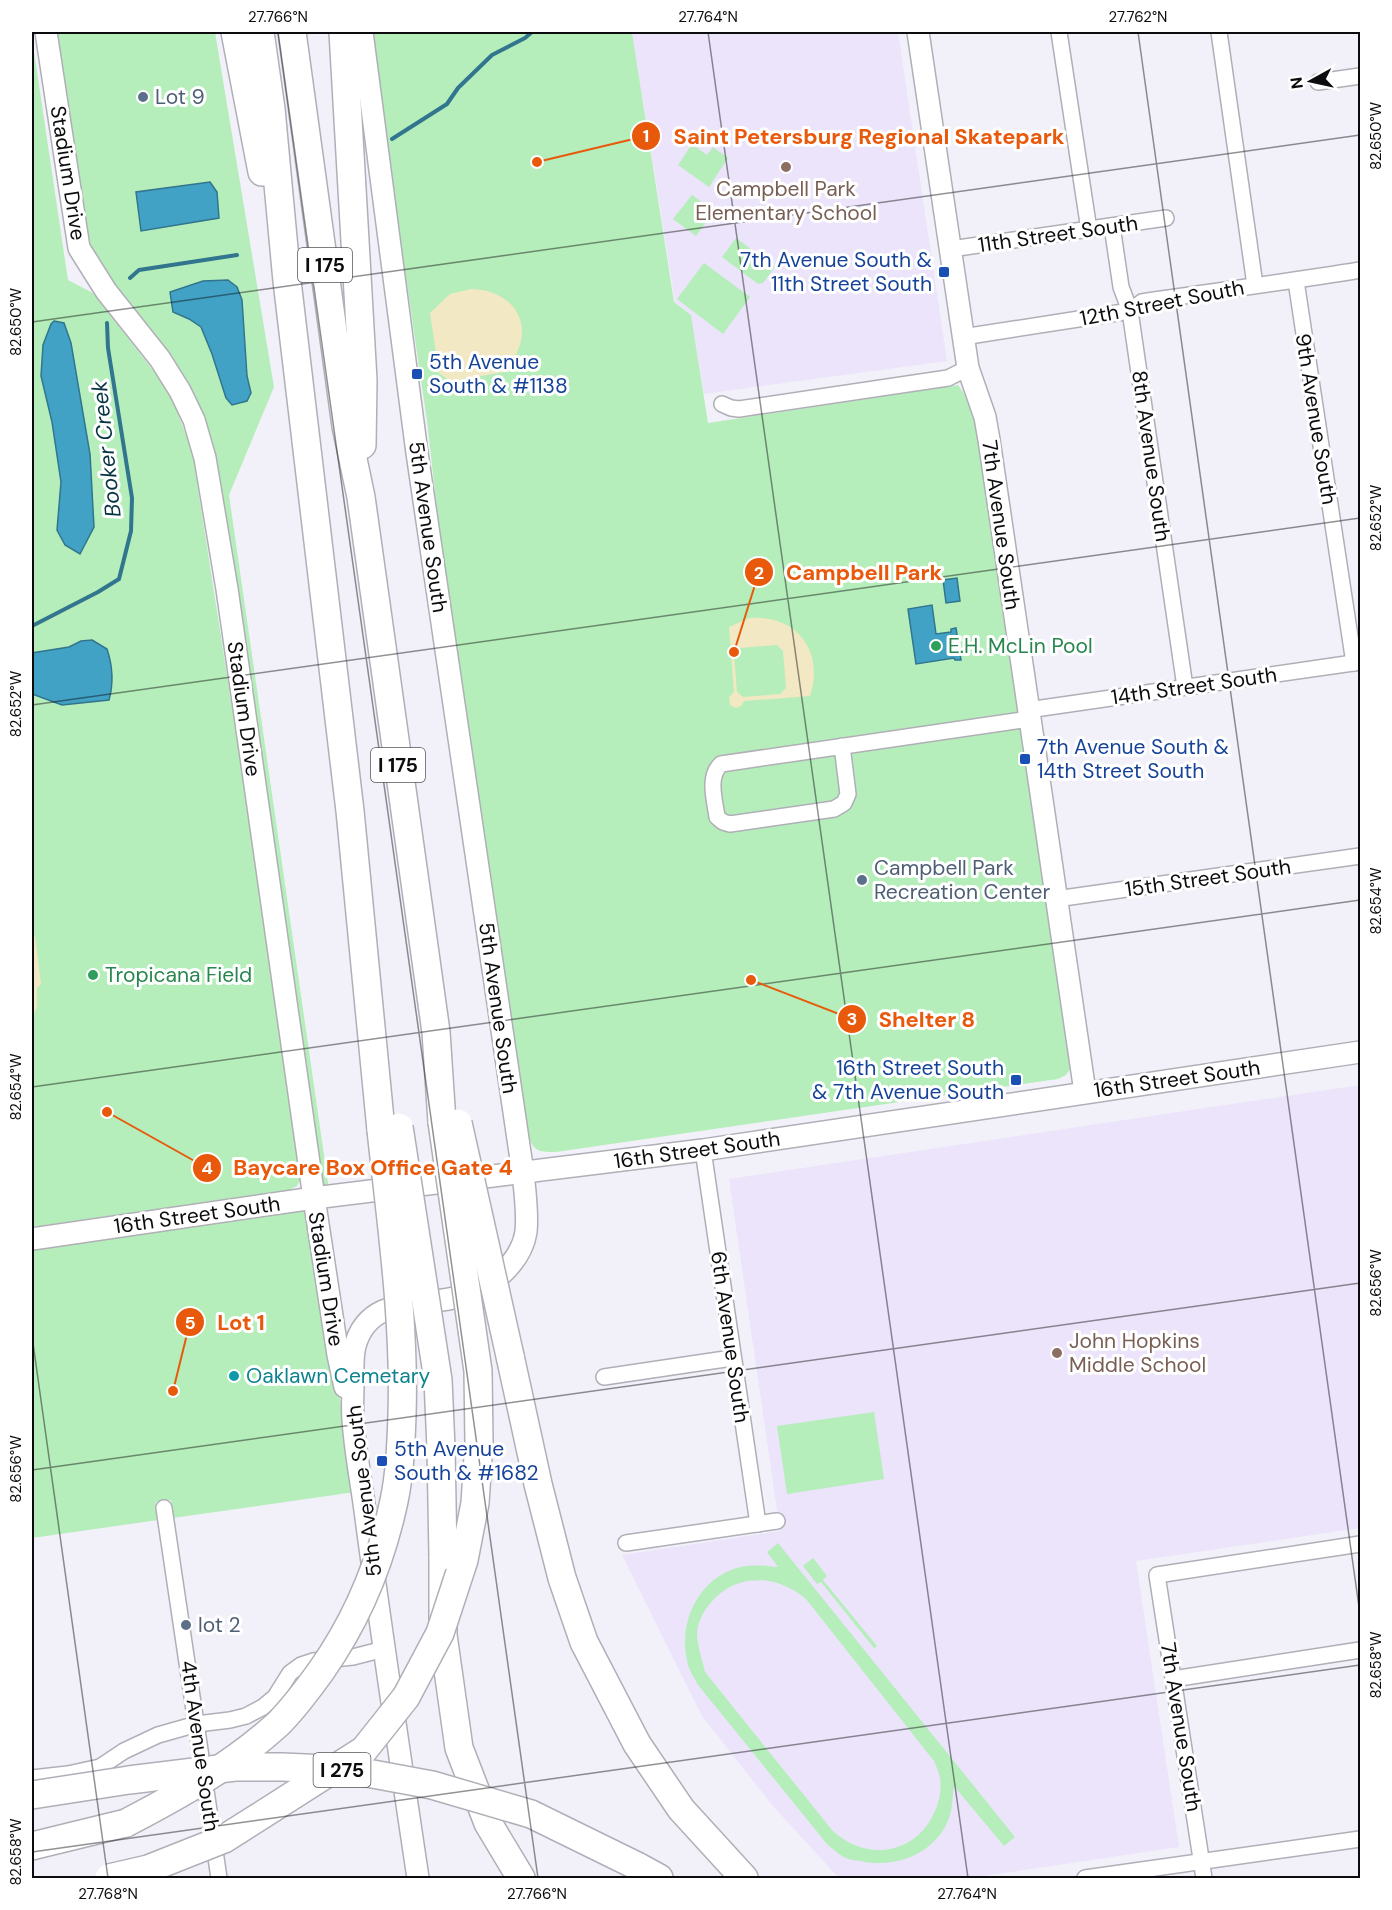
<svg xmlns="http://www.w3.org/2000/svg" width="1392" height="1910" font-family="'DM Sans',sans-serif">
	<rect width="100%" height="100%" fill="#f2f1fa"/>
	<!-- education -->
	<g fill="#ebe4fa">
		<path d="M632 32H898L947 361 704 394 691 315 675 302Z"/>
		<path d="M1360 1085V1528L1136 1561 1179 1847 970 1878H839L772 1805 702 1716 622 1555 780 1531 729 1179Z"/>
	</g>
	<!-- green -->
	<g fill="#b5eeba" fill-rule="evenodd">
		<path d="M53 32H215L274 387 229 495 329 1190 320 1191 212 457 87 245ZM169 188 141 230 137 192ZM242 300 247 376 251 393 212 354 201 327 189 319 173 312Z"/>
		<path d="M370 32H632L674 302 691 315 708 423 958 385C971 401 975 422 979 442L1072 1066 1066 1075 1058 1079 556 1152C536 1152 533 1151 527 1131L441 545 427 421Z"/>
		<path d="M32 38 68 280 93 293 159 378 171 396 192 450 260 888 302 1176 297 1186 289 1190 32 1227Z"/>
		<path d="M692 144 707 155 713 147 728 158 709 187 678 165Z"/>
		<path d="M692 195 714 211 696 236 673 219Z"/>
		<path d="M736 238 775 267 763 283 758 284 722 257Z"/>
		<path d="M704 263 750 297 723 334 677 299Z"/>
		<path d="M307 1206 330 1356 345 1421 355 1492 173 1518 171 1500 156 1502 158 1520 32 1538V1246Z"/>
		<path d="M874 1412 884 1479 787 1494 777 1426Z"/>
		<path d="M778 1543 1015 1837 1004 1846 954 1786C952 1799 953 1814 945 1827 928 1857 892 1868 860 1861 855 1860 850 1860 846 1858 839 1855 833 1849 827 1844L698 1685C694 1677 688 1669 687 1660 678 1621 700 1576 741 1567 754 1564 766 1566 778 1567L767 1552ZM761 1580C780 1582 792 1588 806 1599L934 1761C936 1766 939 1772 940 1778 942 1790 939 1804 933 1815 913 1856 864 1861 832 1830L705 1672C702 1660 698 1648 697 1636 697 1612 720 1587 743 1582 748 1580 755 1581 761 1580Z"/>
		<path d="M813 1558 827 1576 823 1580 877 1646 874 1648 821 1582 817 1584 803 1566Z"/>
	</g>
	<!-- sand -->
	<g fill="#f2e8c3" fill-rule="evenodd">
		<path d="M471 289C497 289 523 305 522 334 521 348 513 361 505 372L450 381 439 373 430 313 450 294Z"/>
		<path d="M749 618C796 614 825 651 810 696L744 701 741 706 736 708 730 705 729 697 734 692 729 627ZM777 645 783 651 786 688 780 694 743 697 737 692 734 655 740 648Z"/>
		<path d="M32 934 35 936 41 984 37 988V1007L32 1018V983L34 981 32 965Z"/>
	</g>
	<!-- water -->
	<g fill="#41a2c5" stroke="#31758e" stroke-width="1.5">
		<path d="M210 182 217 192 219 218 141 231 136 192Z"/>
		<path d="M228 280 237 287 242 300 247 376 251 393 247 401 232 405 226 398 212 354 201 327 189 319 173 312 170 292 203 281Z"/>
		<path d="M54 321 64 323 71 343 90 454 94 527 80 554 65 545 57 530 61 482 52 422 41 376 43 345 51 324Z"/>
		<path d="M957 578 960 601 946 603 943 580Z"/>
		<path d="M932 605 936 634 951 632V629L956 628 961 660H955L954 658 916 664 908 609Z"/>
		<path d="M92 640 107 649C113 667 114 682 109 700L62 705 32 694V653L69 647 81 641Z"/>
	</g>
	<g fill="none" stroke-linecap="round" stroke-linejoin="round">
		<!-- stream -->
		<g stroke="#31758e" stroke-width="4">
			<path d="M392 139 447 104 458 88 492 55 525 38 532 32"/>
			<path d="M130 278 139 270 237 255"/>
			<path d="M32 626 98 592 119 579 131 531 132 498 108 348 107 323"/>
		</g>
		<!-- street casing -->
		<g stroke="#b0afb7" stroke-width="18">
			<g id="street">
				<path d="M1059 32 1089 230"/>
				<path d="M1219 32 1255 285"/>
				<path d="M1318 82 1360 76"/>
				<path d="M1112 226 1121 287 1130 311 1185 687"/>
				<path d="M951 249 1166 218"/>
				<path d="M1296 281 1354 663"/>
				<path d="M963 337 1130 311 1142 302C1215 291 1288 282 1360 270"/>
				<path d="M722 404 731 408 739 409 948 378 968 368"/>
				<path d="M1028 710 1360 662"/>
				<path d="M842 746 848 794 844 803 834 809 730 824 723 822 717 817C715 801 707 777 721 764L1029 719"/>
				<path d="M1056 899 1360 856"/>
				<path d="M703 1150 758 1524"/>
				<path d="M604 1377 732 1358"/>
				<path d="M164 1508 219 1878"/>
				<path d="M626 1543 777 1521"/>
				<path d="M1173 1679 1360 1650"/>
				<path d="M32 1778 68 1774 100 1767 124 1751 158 1735 197 1724 230 1720 246 1716 263 1707 275 1697 290 1673 301 1665 313 1661 353 1657 384 1649"/>
				<path d="M1085 1878 1360 1839"/>
				<path d="M1204 1878 1157 1575 1360 1544"/>
			</g>
		</g>
		<!-- secondary casing -->
		<g stroke="#b0afb7" stroke-width="24">
			<g id="secondary">
				<path d="M46 32 79 248 106 291 160 359 180 391 194 420 205 458 227 589 314 1198 338 1355 345 1387"/>
				<path d="M362 32 417 453 523 1173C525 1192 528 1213 526 1232 523 1251 512 1265 498 1277 487 1285 475 1292 462 1296 422 1308 369 1294 355 1346 352 1358 353 1371 353 1383 353 1395 352 1407 353 1419 355 1452 362 1485 366 1518 382 1638 400 1758 418 1878"/>
				<path d="M918 32 968 368 985 417 989 440 1085 1092"/>
				<path d="M32 1239 314 1198 703 1150 1360 1052"/>
			</g>
		</g>
		<!-- highway casing -->
		<g stroke="#b0afb7" stroke-width="30">
			<g id="highway">
				<path d="M235 32 262 172"/>
				<path d="M260 32 271 109 287 281 350 811 381 1130"/>
				<path d="M292 32 346 426 361 497 436 1032 442 1122"/>
				<path d="M343 32 363 380 362 445"/>
				<path d="M510 1356 538 1484 562 1578 584 1642 637 1744 681 1809 744 1878"/>
				<path d="M443 1556V1635L459 1748 488 1823 521 1878"/>
				<path d="M32 1846 126 1823"/>
				<path d="M637 1866 659 1878"/>
			</g>
		</g>
		<!-- street -->
		<use href="#street" stroke="#fff" stroke-width="15"/>
		<!-- secondary -->
		<use href="#secondary" stroke="#fff" stroke-width="21"/>
		<!-- highway -->
		<use href="#highway" stroke="#fff" stroke-width="27"/>
		<!-- highway-bridge casing -->
		<g stroke="#b0afb7" stroke-width="30" stroke-linecap="butt">
			<g id="highway-bridge">
				<path d="M458 1123 510 1356"/>
				<path d="M399 1127 438 1380 441 1448 443 1556"/>
				<path d="M32 1795 129 1780 235 1767H282L351 1770 432 1785 531 1814 637 1866"/>
				<path d="M126 1823C180 1795 233 1765 278 1724 294 1708 308 1689 321 1671 357 1620 381 1562 394 1501 400 1473 401 1443 402 1415 405 1320 391 1224 381 1130"/>
				<path d="M109 1878 148 1869 224 1839 364 1750 406 1697 440 1633 464 1560 475 1503 479 1442 478 1371 442 1122"/>
			</g>
		</g>
		<!-- highway-bridge -->
		<use href="#highway-bridge" stroke="#fff" stroke-width="27"/>
	</g>
	<!-- ticks -->
	<path fill="none" stroke="#0c0c0f" stroke-width="1.5" stroke-opacity="0.45" d="M278 32 538 1878M708 32 968 1878M1138 32 1360 1614M32 322 1360 135M32 705 1360 518M32 1087 1360 900M32 1336 108 1878M32 1470 1360 1283M32 1852 1360 1665"/>
	<!-- markers -->
	<g fill="#5c6f8a" stroke="#fff" stroke-width="2">
		<circle cx="143" cy="97" r="6"/>
		<circle cx="862" cy="880" r="6"/>
		<circle cx="186" cy="1625" r="6"/>
	</g>
	<g fill="#8d6e63" stroke="#fff" stroke-width="2">
		<circle cx="786" cy="167" r="6"/>
		<circle cx="1057" cy="1353" r="6"/>
	</g>
	<g fill="#1a4fb4" stroke="#fff" stroke-width="2">
		<rect x="938" y="266" width="12" height="12" rx="3"/>
		<rect x="411" y="368" width="12" height="12" rx="3"/>
		<rect x="1019" y="753" width="12" height="12" rx="3"/>
		<rect x="1010" y="1074" width="12" height="12" rx="3"/>
		<rect x="376" y="1455" width="12" height="12" rx="3"/>
	</g>
	<g fill="#2e9e5b" stroke="#fff" stroke-width="2">
		<circle cx="936" cy="646" r="6"/>
		<circle cx="93" cy="975" r="6"/>
	</g>
	<circle fill="#0f9aa8" stroke="#fff" stroke-width="2" cx="234" cy="1376" r="6"/>
	<g text-anchor="middle" dominant-baseline="central" stroke-width="6" stroke-linejoin="round" paint-order="stroke">
		<!-- shield labels -->
		<g fill="#fff" stroke="#555557" stroke-width="1.5">
			<rect x="298" y="248" width="54" height="34" rx="4.5"/>
			<rect x="371" y="748" width="54" height="34" rx="4.5"/>
			<rect x="313.5" y="1753" width="57" height="34" rx="4.5"/>
		</g>
		<g font-size="20" font-weight="bold" fill="#0c0c0f">
			<text x="325" y="265">I 175</text>
			<text x="398" y="765">I 175</text>
			<text x="342" y="1770">I 275</text>
		</g>
		<!-- service labels -->
		<g font-size="21" fill="#4e5e75" stroke="#fff" text-anchor="start">
			<text x="155" y="97">Lot 9</text>
			<text x="874" y="868">Campbell Park<tspan x="874" dy="24">Recreation Center</tspan></text>
			<text x="198" y="1625">lot 2</text>
		</g>
		<!-- street labels -->
		<g font-size="21" fill="#0c0c0f" stroke="#fff">
			<text transform="translate(68 173) rotate(81)">Stadium Drive</text>
			<text transform="translate(1058 234) rotate(-8)">11th Street South</text>
			<text transform="translate(1162 303) rotate(-11)">12th Street South</text>
			<text transform="translate(1316 419) rotate(81)">9th Avenue South</text>
			<text transform="translate(1151 456) rotate(82)">8th Avenue South</text>
			<text transform="translate(1001 525) rotate(82)">7th Avenue South</text>
			<text transform="translate(428 527) rotate(82)">5th Avenue South</text>
			<text transform="translate(1194 686) rotate(-8)">14th Street South</text>
			<text transform="translate(244 709) rotate(82)">Stadium Drive</text>
			<text transform="translate(1208 878) rotate(-8)">15th Street South</text>
			<text transform="translate(498 1008) rotate(82)">5th Avenue South</text>
			<text transform="translate(1177 1079) rotate(-8)">16th Street South</text>
			<text transform="translate(697 1150) rotate(-8)">16th Street South</text>
			<text transform="translate(197 1215) rotate(-8)">16th Street South</text>
			<text transform="translate(326 1279) rotate(81)">Stadium Drive</text>
			<text transform="translate(730 1337) rotate(82)">6th Avenue South</text>
			<text transform="translate(364 1491) rotate(-97)">5th Avenue South</text>
			<text transform="translate(1181 1727) rotate(81)">7th Avenue South</text>
			<text transform="translate(200 1746) rotate(82)">4th Avenue South</text>
		</g>
		<!-- education labels -->
		<g font-size="21" fill="#785e54" stroke="#fff">
			<text x="786" y="189">Campbell Park<tspan x="786" dy="24">Elementary School</tspan></text>
			<text x="1069" y="1341" text-anchor="start">John Hopkins<tspan x="1069" dy="24">Middle School</tspan></text>
		</g>
		<!-- transit labels -->
		<g font-size="21" fill="#164399" stroke="#fff" text-anchor="start">
			<text x="932" y="260" text-anchor="end">7th Avenue South &amp;<tspan x="932" dy="24">11th Street South</tspan></text>
			<text x="429" y="362">5th Avenue<tspan x="429" dy="24">South &amp; #1138</tspan></text>
			<text x="1037" y="747">7th Avenue South &amp;<tspan x="1037" dy="24">14th Street South</tspan></text>
			<text x="1004" y="1068" text-anchor="end">16th Street South<tspan x="1004" dy="24">&amp; 7th Avenue South</tspan></text>
			<text x="394" y="1449">5th Avenue<tspan x="394" dy="24">South &amp; #1682</tspan></text>
		</g>
		<!-- leisure labels -->
		<g font-size="21" fill="#27864d" stroke="#fff" text-anchor="start">
			<text x="948" y="646">E.H. McLin Pool</text>
			<text x="105" y="975">Tropicana Field</text>
		</g>
		<!-- culture labels -->
		<g font-size="21" fill="#0d838f" stroke="#fff" text-anchor="start">
			<text x="246" y="1376">Oaklawn Cemetary</text>
		</g>
		<!-- water labels -->
		<g font-size="22" font-style="italic" fill="#073443" stroke="#fff">
			<text transform="translate(106 449) rotate(-96)">Booker Creek</text>
		</g>
	</g>
	<!-- callouts -->
	<path fill="none" stroke="#e8590c" stroke-width="2" d="M537 162L646 136M734 652L759 572M751 980L852 1019M107 1112L207 1168M173 1391L190 1322"/>
	<g fill="#e8590c" stroke="#fff" stroke-width="2">
		<circle cx="537" cy="162" r="6"/>
		<circle cx="734" cy="652" r="6"/>
		<circle cx="751" cy="980" r="6"/>
		<circle cx="107" cy="1112" r="6"/>
		<circle cx="173" cy="1391" r="6"/>
		<circle cx="646" cy="136" r="15"/>
		<circle cx="759" cy="572" r="15"/>
		<circle cx="852" cy="1019" r="15"/>
		<circle cx="207" cy="1168" r="15"/>
		<circle cx="190" cy="1322" r="15"/>
	</g>
	<g font-size="18" text-anchor="middle" font-weight="bold" fill="#fff">
		<text x="646" y="142">1</text>
		<text x="759" y="579">2</text>
		<text x="852" y="1025">3</text>
		<text x="207" y="1174">4</text>
		<text x="190" y="1329">5</text>
	</g>
	<g font-size="22" text-anchor="middle" font-weight="bold" fill="#e8590c" stroke="#fff" stroke-width="6" stroke-linejoin="round" paint-order="stroke">
		<text x="869" y="144">Saint Petersburg Regional Skatepark</text>
		<text x="864" y="580">Campbell Park</text>
		<text x="927" y="1027">Shelter 8</text>
		<text x="373" y="1175">Baycare Box Office Gate 4</text>
		<text x="241" y="1330">Lot 1</text>
	</g>
	<!-- border -->
	<rect width="1392" height="1910" fill="none" stroke="#ffffff" stroke-width="66"/>
	<!-- north arrow -->
	<g transform="translate(1311 81) rotate(262)" stroke="#ffffff" stroke-width="4.5" paint-order="stroke">
	<path d="M0-4.5L10 22L0 15L-10 22Z" fill="#0c0c0f"/>
	<text y="-9" font-size="16" font-weight="bold" text-anchor="middle" fill="#0c0c0f">N</text>
	</g>
	<rect x="33" y="33" width="1326" height="1844" fill="none" stroke="#0c0c0f" stroke-width="2"/>
	<g font-size="15" text-anchor="middle" fill="#0c0c0f">
		<text x="278" y="22">27.766°N</text>
		<text x="708" y="22">27.764°N</text>
		<text x="1138" y="22">27.762°N</text>
		<text transform="translate(1376 136) rotate(-90)" y="5">82.650°W</text>
		<text transform="translate(16 322) rotate(-90)" y="5">82.650°W</text>
		<text transform="translate(1376 518) rotate(-90)" y="5">82.652°W</text>
		<text transform="translate(16 704) rotate(-90)" y="5">82.652°W</text>
		<text transform="translate(1376 901) rotate(-90)" y="5">82.654°W</text>
		<text transform="translate(16 1087) rotate(-90)" y="5">82.654°W</text>
		<text transform="translate(1376 1283) rotate(-90)" y="5">82.656°W</text>
		<text transform="translate(16 1469) rotate(-90)" y="5">82.656°W</text>
		<text transform="translate(1376 1665) rotate(-90)" y="5">82.658°W</text>
		<text transform="translate(16 1852) rotate(-90)" y="5">82.658°W</text>
		<text x="108" y="1899">27.768°N</text>
		<text x="537" y="1899">27.766°N</text>
		<text x="967" y="1899">27.764°N</text>
	</g>
</svg>
